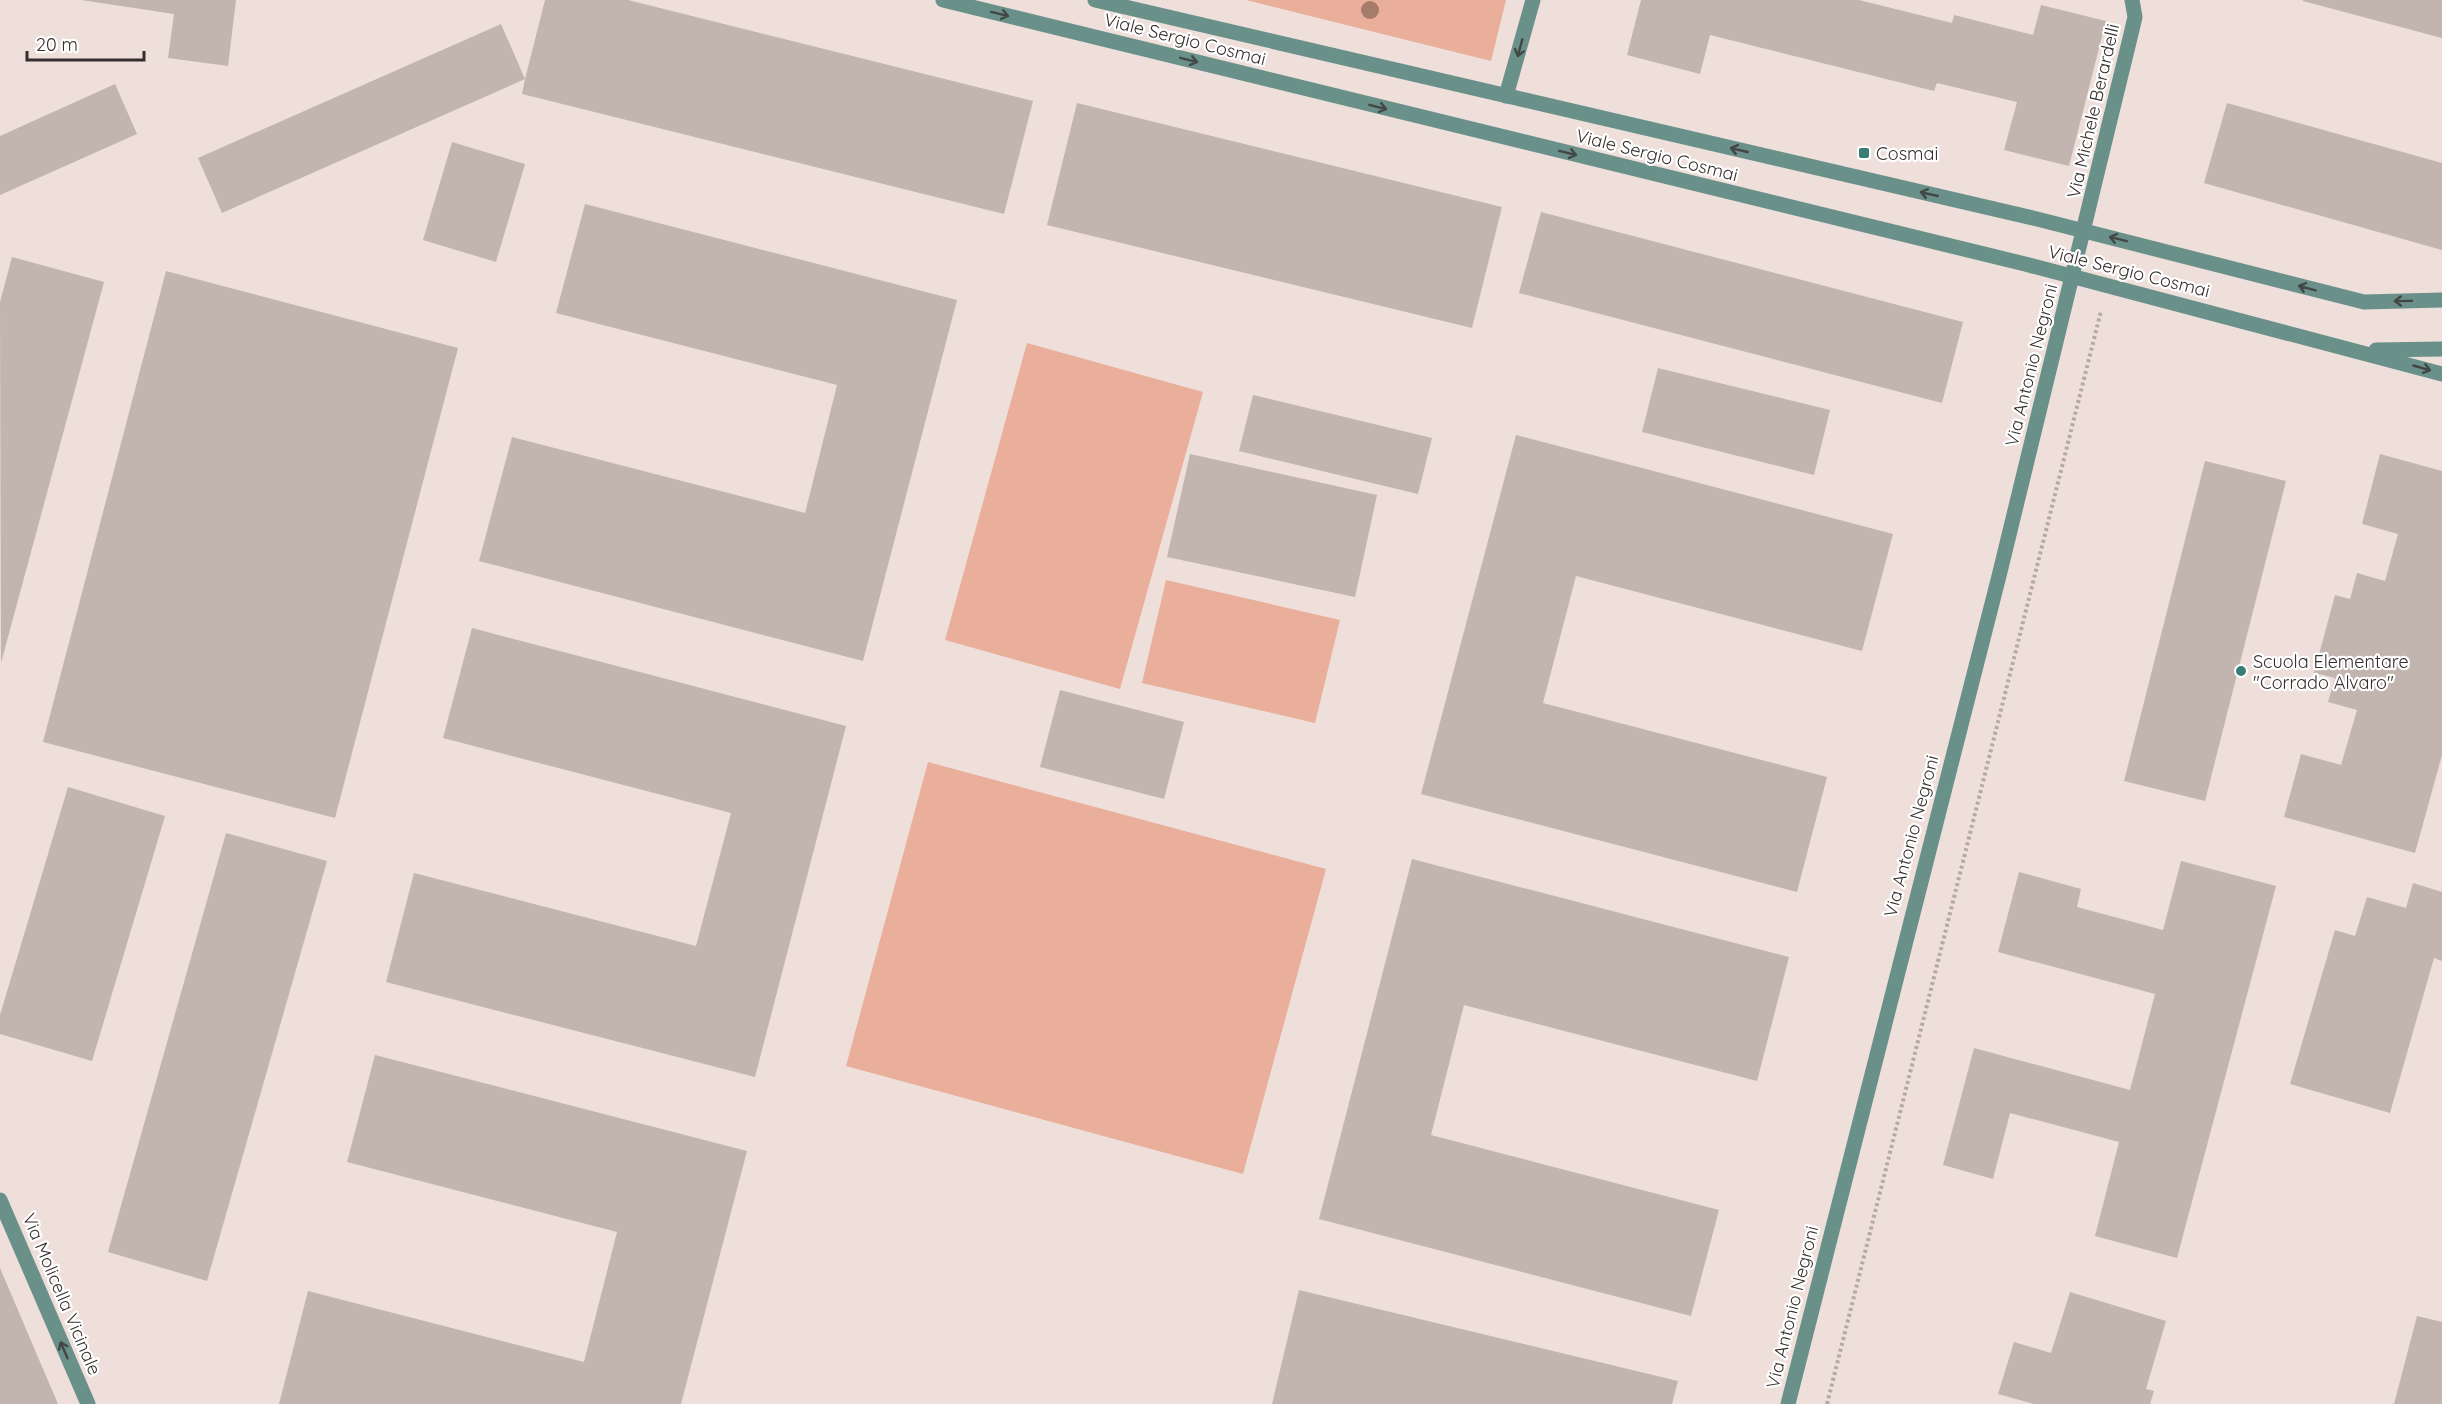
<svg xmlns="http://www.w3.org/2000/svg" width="2442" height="1404" font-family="Quicksand,sans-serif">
	<rect width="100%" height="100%" fill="#eedfda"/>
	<!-- green -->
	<g fill="#e9af9a">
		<path d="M1246 0H1506L1491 61Z"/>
		<path d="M1027 343 1203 392 1120 689 945 640Z"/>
		<path d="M1166 580 1340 620 1315 723 1142 683Z"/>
		<path d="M928 762 1326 869 1243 1174 846 1066Z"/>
	</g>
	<!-- building -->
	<g fill="#c2b4af">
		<path d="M81 0H236L228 66 168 58 174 14Z"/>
		<path d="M545 0H628L1033 101 1004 214 522 94 525 79 222 213 198 158 501 24 525 79Z"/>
		<path d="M1641 0H1859L1952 23 1954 15 2033 35 2041 5 2106 21 2069 166 2004 150 2017 102 1937 83 1934 91 1710 35 1700 74 1627 55Z"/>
		<path d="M2442 0V38L2303 1V0Z"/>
		<path d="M115 84 137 134 0 195V136Z"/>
		<path d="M1077 103 1502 207 1472 328 1047 225Z"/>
		<path d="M2227 103 2442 163V250L2204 183Z"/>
		<path d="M452 142 525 164 496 262 423 240Z"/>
		<path d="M585 204 957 300 863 661 479 561 512 437 805 513 837 385 556 313Z"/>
		<path d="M1541 212 1963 322 1942 403 1519 293Z"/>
		<path d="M12 257 104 282 1 663 0 302Z"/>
		<path d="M166 271 458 348 335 818 43 742Z"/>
		<path d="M1658 368 1830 410 1814 475 1642 432Z"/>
		<path d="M1253 395 1432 438 1418 494 1239 451Z"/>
		<path d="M1516 435 1893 534 1862 651 1576 576 1543 703 1827 777 1797 892 1421 794Z"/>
		<path d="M1190 454 1377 495 1355 597 1167 557Z"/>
		<path d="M2380 454 2442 471V755L2415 853 2284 817 2301 754 2341 765 2357 710 2328 702 2335 678 2314 673 2335 595 2350 599 2357 573 2385 581 2398 534 2362 524Z"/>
		<path d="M2205 461 2286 481 2205 801 2124 781Z"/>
		<path d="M472 628 846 726 755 1077 386 982 414 873 696 946 731 813 443 738Z"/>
		<path d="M1060 690 1184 722 1164 799 1040 767Z"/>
		<path d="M68 787 165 816 92 1061 0 1034V1015Z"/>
		<path d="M226 833 327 861 207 1281 108 1252Z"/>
		<path d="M1412 859 1789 957 1757 1081 1464 1005 1431 1135 1719 1210 1691 1316 1319 1219Z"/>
		<path d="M2181 861 2276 886 2177 1258 2095 1236 2119 1142 2010 1113 1993 1179 1943 1165 1974 1048 2130 1090 2155 994 1998 952 2019 872 2081 889 2077 907 2163 930Z"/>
		<path d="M2413 883 2442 892V961L2434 958 2390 1113 2290 1084 2335 930 2355 936 2367 897 2406 908Z"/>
		<path d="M375 1055 747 1151 681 1404H279L308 1291 584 1362 617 1232 347 1162Z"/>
		<path d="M0 1268 58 1404H0Z"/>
		<path d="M1299 1290 1678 1381 1672 1404H1272Z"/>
		<path d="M2070 1292 2166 1321 2146 1389 2154 1391 2150 1404H2034L1998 1394 2014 1342 2051 1353Z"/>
		<path d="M2417 1316 2442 1322V1404H2394Z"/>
	</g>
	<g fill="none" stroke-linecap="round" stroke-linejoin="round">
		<!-- path -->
		<path stroke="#b5a9a4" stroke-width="4" stroke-dasharray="3 3" stroke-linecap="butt" d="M1827 1404 2101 311"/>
		<!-- minor -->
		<g stroke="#6a908a" stroke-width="15">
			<path d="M943 0 2025 264 2442 374"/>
			<path d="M1095 0 2037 219 2364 302 2442 300"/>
			<path d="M1506 96 1533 0"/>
			<path d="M2376 350 2442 349"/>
			<path d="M0 1200 88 1404"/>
			<path d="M1788 1404 1999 576 2131 34 2135 17 2132 0"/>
		</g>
	</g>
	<!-- trees -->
	<circle fill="#a57b6a" cx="1370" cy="10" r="9"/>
	<!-- one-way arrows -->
	<defs><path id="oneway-shaft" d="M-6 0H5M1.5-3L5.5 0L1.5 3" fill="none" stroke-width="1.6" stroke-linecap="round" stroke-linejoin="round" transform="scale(1.5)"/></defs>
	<g stroke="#424644">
		<use href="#oneway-shaft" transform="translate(1000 14) rotate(14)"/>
		<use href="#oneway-shaft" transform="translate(1520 48) rotate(105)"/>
		<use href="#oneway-shaft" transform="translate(1189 60) rotate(14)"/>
		<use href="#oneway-shaft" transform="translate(1378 107) rotate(14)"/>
		<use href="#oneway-shaft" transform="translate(1739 150) rotate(-167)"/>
		<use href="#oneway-shaft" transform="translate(1568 153) rotate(14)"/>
		<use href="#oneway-shaft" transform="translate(1929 194) rotate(-167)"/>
		<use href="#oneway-shaft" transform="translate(2118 239) rotate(-166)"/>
		<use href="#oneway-shaft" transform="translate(2307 288) rotate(-165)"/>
		<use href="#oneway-shaft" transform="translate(2403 301) rotate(179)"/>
		<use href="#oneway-shaft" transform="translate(2422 368) rotate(16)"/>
		<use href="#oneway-shaft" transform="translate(64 1350) rotate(-113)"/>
	</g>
	<!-- markers -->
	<g fill="#377d73" stroke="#fff" stroke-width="2">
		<rect x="1858" y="147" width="12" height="12" rx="3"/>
		<circle cx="2241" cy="671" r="6"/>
	</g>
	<g text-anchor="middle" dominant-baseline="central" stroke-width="4.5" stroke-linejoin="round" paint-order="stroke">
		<!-- street labels -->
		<g font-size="18" fill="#342e2c" stroke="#fff">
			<text transform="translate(1185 39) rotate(14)">Viale Sergio Cosmai</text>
			<text transform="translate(2093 111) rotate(-77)">Via Michele Berardelli</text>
			<text transform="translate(1657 155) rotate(14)">Viale Sergio Cosmai</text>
			<text transform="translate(2129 271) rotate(14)">Viale Sergio Cosmai</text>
			<text transform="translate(2031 365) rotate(-76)">Via Antonio Negroni</text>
			<text transform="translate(1911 836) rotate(-75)">Via Antonio Negroni</text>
			<text transform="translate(62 1294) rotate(67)">Via Molicella Vicinale</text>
			<text transform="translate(1792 1307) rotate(-76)">Via Antonio Negroni</text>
		</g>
		<!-- poi labels -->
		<g font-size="18" fill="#342e2c" stroke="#fff" text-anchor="start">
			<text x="1876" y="153">Cosmai</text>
			<text x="2253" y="661">Scuola Elementare<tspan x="2253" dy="21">"Corrado Alvaro"</tspan></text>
		</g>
	</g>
	<!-- scale -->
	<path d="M27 51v9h117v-9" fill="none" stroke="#342e2c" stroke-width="3"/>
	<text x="36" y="51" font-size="18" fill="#342e2c" stroke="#ffffff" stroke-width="4.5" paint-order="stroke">20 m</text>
</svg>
